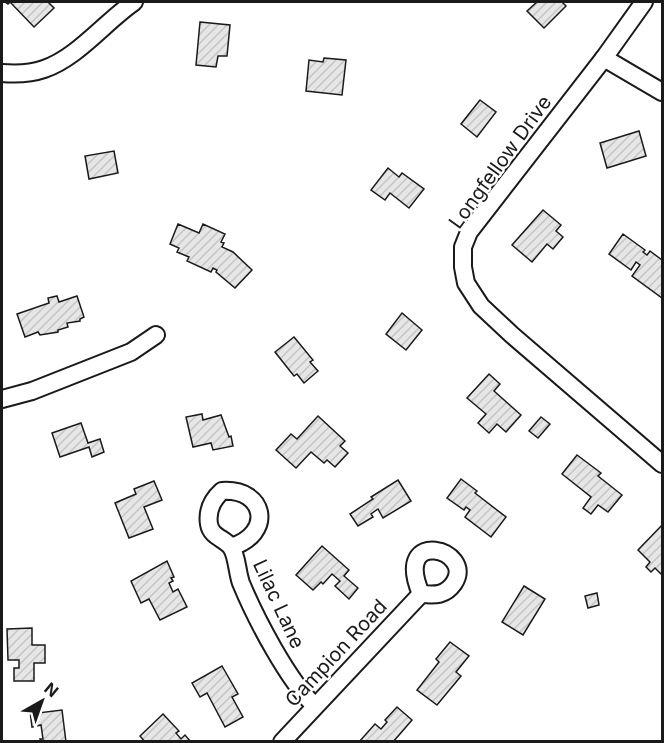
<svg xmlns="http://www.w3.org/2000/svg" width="664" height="743" font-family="Inter,sans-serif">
	<defs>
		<pattern id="building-hatch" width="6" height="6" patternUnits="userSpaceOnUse" patternTransform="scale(1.5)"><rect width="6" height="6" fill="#e6e6e6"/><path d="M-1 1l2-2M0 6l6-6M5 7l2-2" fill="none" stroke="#c5c5c5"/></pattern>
	</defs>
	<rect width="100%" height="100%" fill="#fff"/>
	<!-- building -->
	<g fill="url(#building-hatch)" stroke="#1a1a1a" stroke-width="1.5">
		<path d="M5 2H48L54 8 34 27 10 2 8 4Z"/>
		<path d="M537 2H562L566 6 544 28 527 11Z"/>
		<path d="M200 22 230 25 227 56H218L216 67 196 65Z"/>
		<path d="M324 58 346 60 342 95 306 91 309 60 323 62Z"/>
		<path d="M480 100 496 112 477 137 461 124Z"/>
		<path d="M639 131 646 156 607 168 600 143Z"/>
		<path d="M114 151 118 173 89 179 85 156Z"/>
		<path d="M388 168 399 177 402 173 424 189 409 208 390 193 385 200 371 190Z"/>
		<path d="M543 210 561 225 556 231 563 237 553 249 547 244 532 262 512 245Z"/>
		<path d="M178 224 199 233 203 224 225 234 221 242 224 243 222 247 233 252 252 270 235 288 216 272 217 270 213 268 211 272 187 261 189 257 177 252 179 248 170 244Z"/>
		<path d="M623 234 645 250 643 252 647 255 650 251 662 260V298L632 276 640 265 636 262 631 270 609 254Z"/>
		<path d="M57 296 59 302 77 296 84 317 80 319V321L67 323 68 327 58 330V332L40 335 38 332 25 337 17 314 49 303 48 298Z"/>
		<path d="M402 313 422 330 406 350 386 334Z"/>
		<path d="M294 337 313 360 310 362 318 371 304 383 297 374 294 376 275 352Z"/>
		<path d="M489 374 500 384 494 391 521 415 506 432 497 424 489 433 478 423 486 414 467 398Z"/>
		<path d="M202 414 203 420 221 415 229 437 231 436 233 446 213 450 211 443 193 447 186 417Z"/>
		<path d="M318 416 345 441 340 446 348 453 335 467 327 460 324 463 311 452 296 468 276 450 291 434 297 439Z"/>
		<path d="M541 417 550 424 538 438 529 431Z"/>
		<path d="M81 423 88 443 100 439 104 452 92 457 89 447 60 457 52 433Z"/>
		<path d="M577 455 601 473 598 476 622 495 608 512 598 505 591 514 583 508 591 497 562 474Z"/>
		<path d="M461 479 477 491 475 493 506 517 491 537 465 517 470 510 466 507 464 510 447 498Z"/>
		<path d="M398 480 411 501 383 518 378 509 371 514 373 517 358 526 350 514 373 499 371 497Z"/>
		<path d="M154 481 162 500 144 507 153 529 129 538 115 503 136 494 134 489Z"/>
		<path d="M662 525V575L655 568 651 572 646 567 650 562 638 550Z"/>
		<path d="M322 546 349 570 344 576 358 588 349 599 335 586 340 581 332 574 323 584 321 582 313 590 296 575Z"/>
		<path d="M167 561 174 577 171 578 173 581 169 583 173 592 178 589 187 607 160 620 149 599 141 603 131 581Z"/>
		<path d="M524 586 545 599 523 635 502 622Z"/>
		<path d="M597 593 599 605 588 608 585 596Z"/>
		<path d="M32 628V645H45V663H34V681H14V668H19V660H8L7 629Z"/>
		<path d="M450 642 469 656 456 672 461 676 437 705 417 690 439 662 436 659Z"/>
		<path d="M222 666 238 694 232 697 243 717 225 727 207 693 200 697 192 683Z"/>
		<path d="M397 707 412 720 393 742H359L375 724 381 729 387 722 385 720Z"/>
		<path d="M37 710 38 713 62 710 66 742H41L40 739H43L41 725 32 727 30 711Z"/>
		<path d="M163 714 179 731 176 733 181 739 185 735 191 742H145L140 736Z"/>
	</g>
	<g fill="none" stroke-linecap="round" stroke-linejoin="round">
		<!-- street casing -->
		<g stroke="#1a1a1a" stroke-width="20">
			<g id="street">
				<path d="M644 2 604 58 469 232 463 247V267L466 283 481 306 512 335 662 464"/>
				<path d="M604 58 662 92"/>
				<path d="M2 73C15 74 30 74 44 69 77 58 105 22 134 2"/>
				<path d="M2 399 32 391 131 352 156 335"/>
				<path d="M231 547C274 534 266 488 222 491 212 500 207 511 209 524 211 537 224 538 231 547 237 555 237 572 241 583 255 617 288 681 315 706"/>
				<path d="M282 742 421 594C435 595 445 596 454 583 476 550 392 526 421 594"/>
			</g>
		</g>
		<!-- street -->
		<use href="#street" stroke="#fff" stroke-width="16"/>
	</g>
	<g text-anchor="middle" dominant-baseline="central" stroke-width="4.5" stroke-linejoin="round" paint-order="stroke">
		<!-- street labels -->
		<g font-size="20" fill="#1a1a1a" stroke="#fff">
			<text transform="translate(500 162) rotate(-54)">Longfellow Drive</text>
			<text transform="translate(279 604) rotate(65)">Lilac Lane</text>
			<text transform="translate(336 653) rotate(-47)">Campion Road</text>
		</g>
	</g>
	<!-- border -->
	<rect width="664" height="743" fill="none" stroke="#1a1a1a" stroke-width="6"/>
	<!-- north arrow -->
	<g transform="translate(42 701) rotate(40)" stroke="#ffffff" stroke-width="4.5" paint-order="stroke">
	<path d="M0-4.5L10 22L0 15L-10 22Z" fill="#1a1a1a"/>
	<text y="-9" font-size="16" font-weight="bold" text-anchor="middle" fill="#1a1a1a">N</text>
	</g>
</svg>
